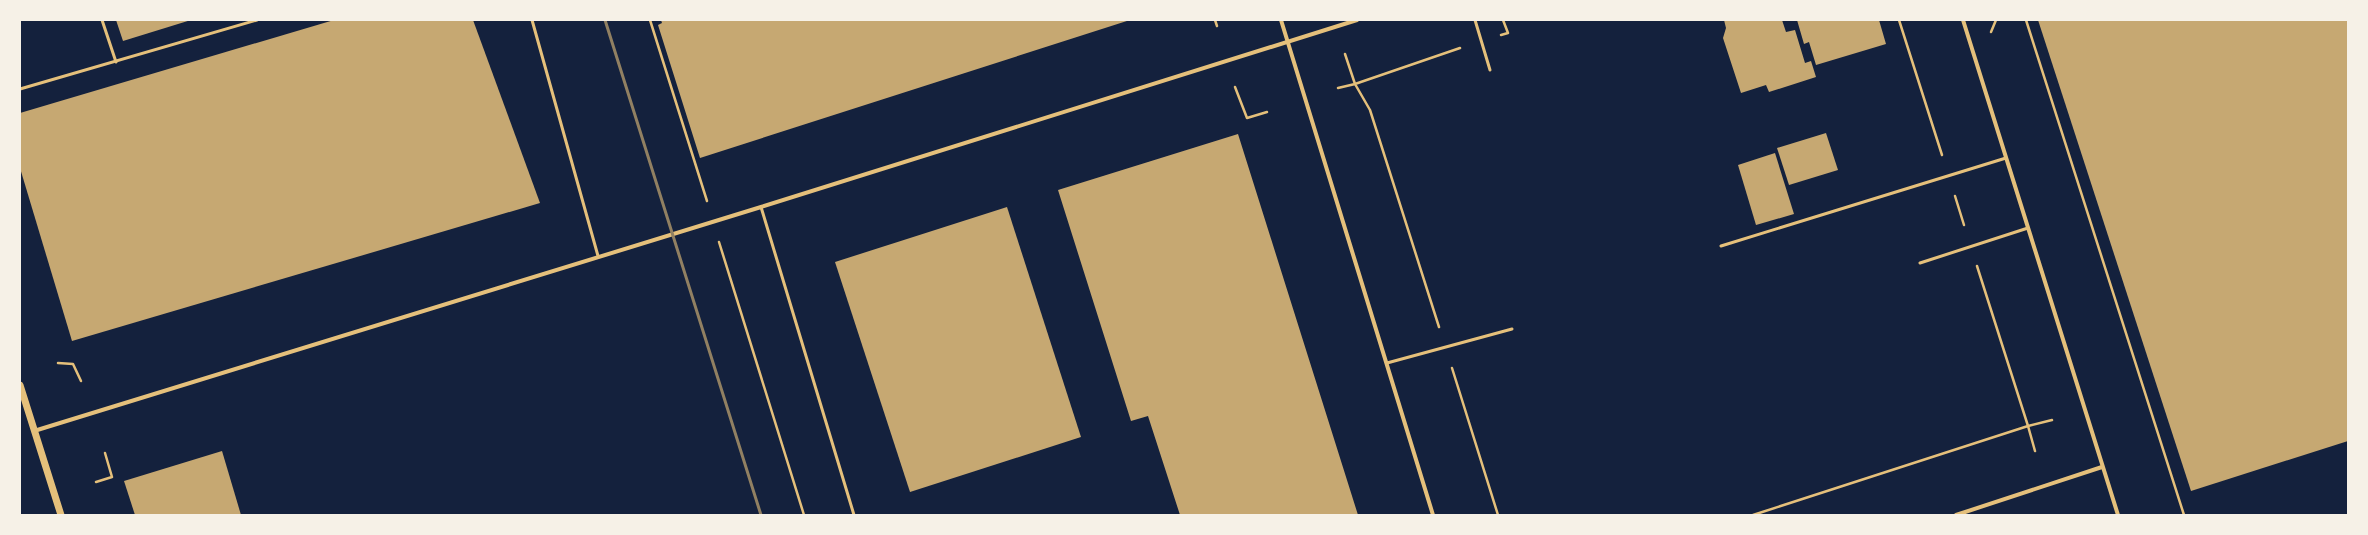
<svg xmlns="http://www.w3.org/2000/svg" width="2368" height="535" font-family="Ubuntu,sans-serif">
	<rect width="100%" height="100%" fill="#14213d"/>
	<!-- building -->
	<g fill="#c6a872">
		<path d="M116 20H191L123 41Z"/>
		<path d="M334 20H473L540 203 72 341 20 168V113Z"/>
		<path d="M661 20H1130L700 158 658 25 662 23Z"/>
		<path d="M1724 20H1782L1786 32 1795 30 1805 63 1811 61 1816 77 1769 92 1766 85 1741 93 1723 38 1726 28Z"/>
		<path d="M1797 20H1879L1886 44 1816 65 1809 42 1804 44Z"/>
		<path d="M2038 20H2348V441L2191 491Z"/>
		<path d="M1826 133 1838 170 1789 185 1777 148Z"/>
		<path d="M1238 134 1358 515H1180L1148 416 1131 421 1058 190Z"/>
		<path d="M1775 153 1794 214 1756 225 1738 165Z"/>
		<path d="M1007 207 1081 437 910 492 835 262Z"/>
		<path d="M222 451 241 515H135L124 481Z"/>
	</g>
	<g fill="none" stroke-linecap="round" stroke-linejoin="round">
		<!-- path -->
		<g stroke="#e5c07b" stroke-width="2.5">
			<path d="M650 20 707 201"/>
			<path d="M1215 20 1217 26"/>
			<path d="M1899 20 1942 155"/>
			<path d="M2026 20 2184 515"/>
			<path d="M1991 32 1996 20"/>
			<path d="M1501 35 1508 33 1503 20"/>
			<path d="M1235 87 1247 118 1267 112"/>
			<path d="M1338 88 1355 84 1345 54"/>
			<path d="M1955 196 1964 225"/>
			<path d="M719 242 804 515"/>
			<path d="M1439 327 1370 110 1355 84 1460 48"/>
			<path d="M58 363 73 364 81 381"/>
			<path d="M1452 368 1498 515"/>
			<path d="M2035 451 2028 426 2052 420"/>
			<path d="M96 482 112 477 105 453"/>
			<path d="M1753 515 2028 426 1977 266"/>
		</g>
		<!-- service -->
		<g stroke="#e5c07b" stroke-width="3">
			<path d="M102 20 116 62"/>
			<path d="M532 20 598 256"/>
			<path d="M1475 20 1490 70"/>
			<path d="M20 89 257 20"/>
			<path d="M761 207 854 515"/>
			<path d="M1721 246 2006 158"/>
			<path d="M1920 263 2028 228"/>
			<path d="M1387 363 1512 329"/>
		</g>
		<!-- minor -->
		<g stroke="#e5c07b" stroke-width="4">
			<path d="M1281 20 1433 515"/>
			<path d="M1963 20 2118 515"/>
			<path d="M34 431 761 207 1357 20"/>
			<path d="M1956 515 2102 467"/>
		</g>
		<!-- tertiary -->
		<path stroke="#e5c07b" stroke-width="7" d="M20 385 61 515"/>
		<!-- rail -->
		<path stroke="#918062" stroke-width="3" d="M605 20 761 515"/>
	</g>
	<!-- border -->
	<rect width="2368" height="535" fill="none" stroke="#f6f1e7" stroke-width="42"/>
</svg>
